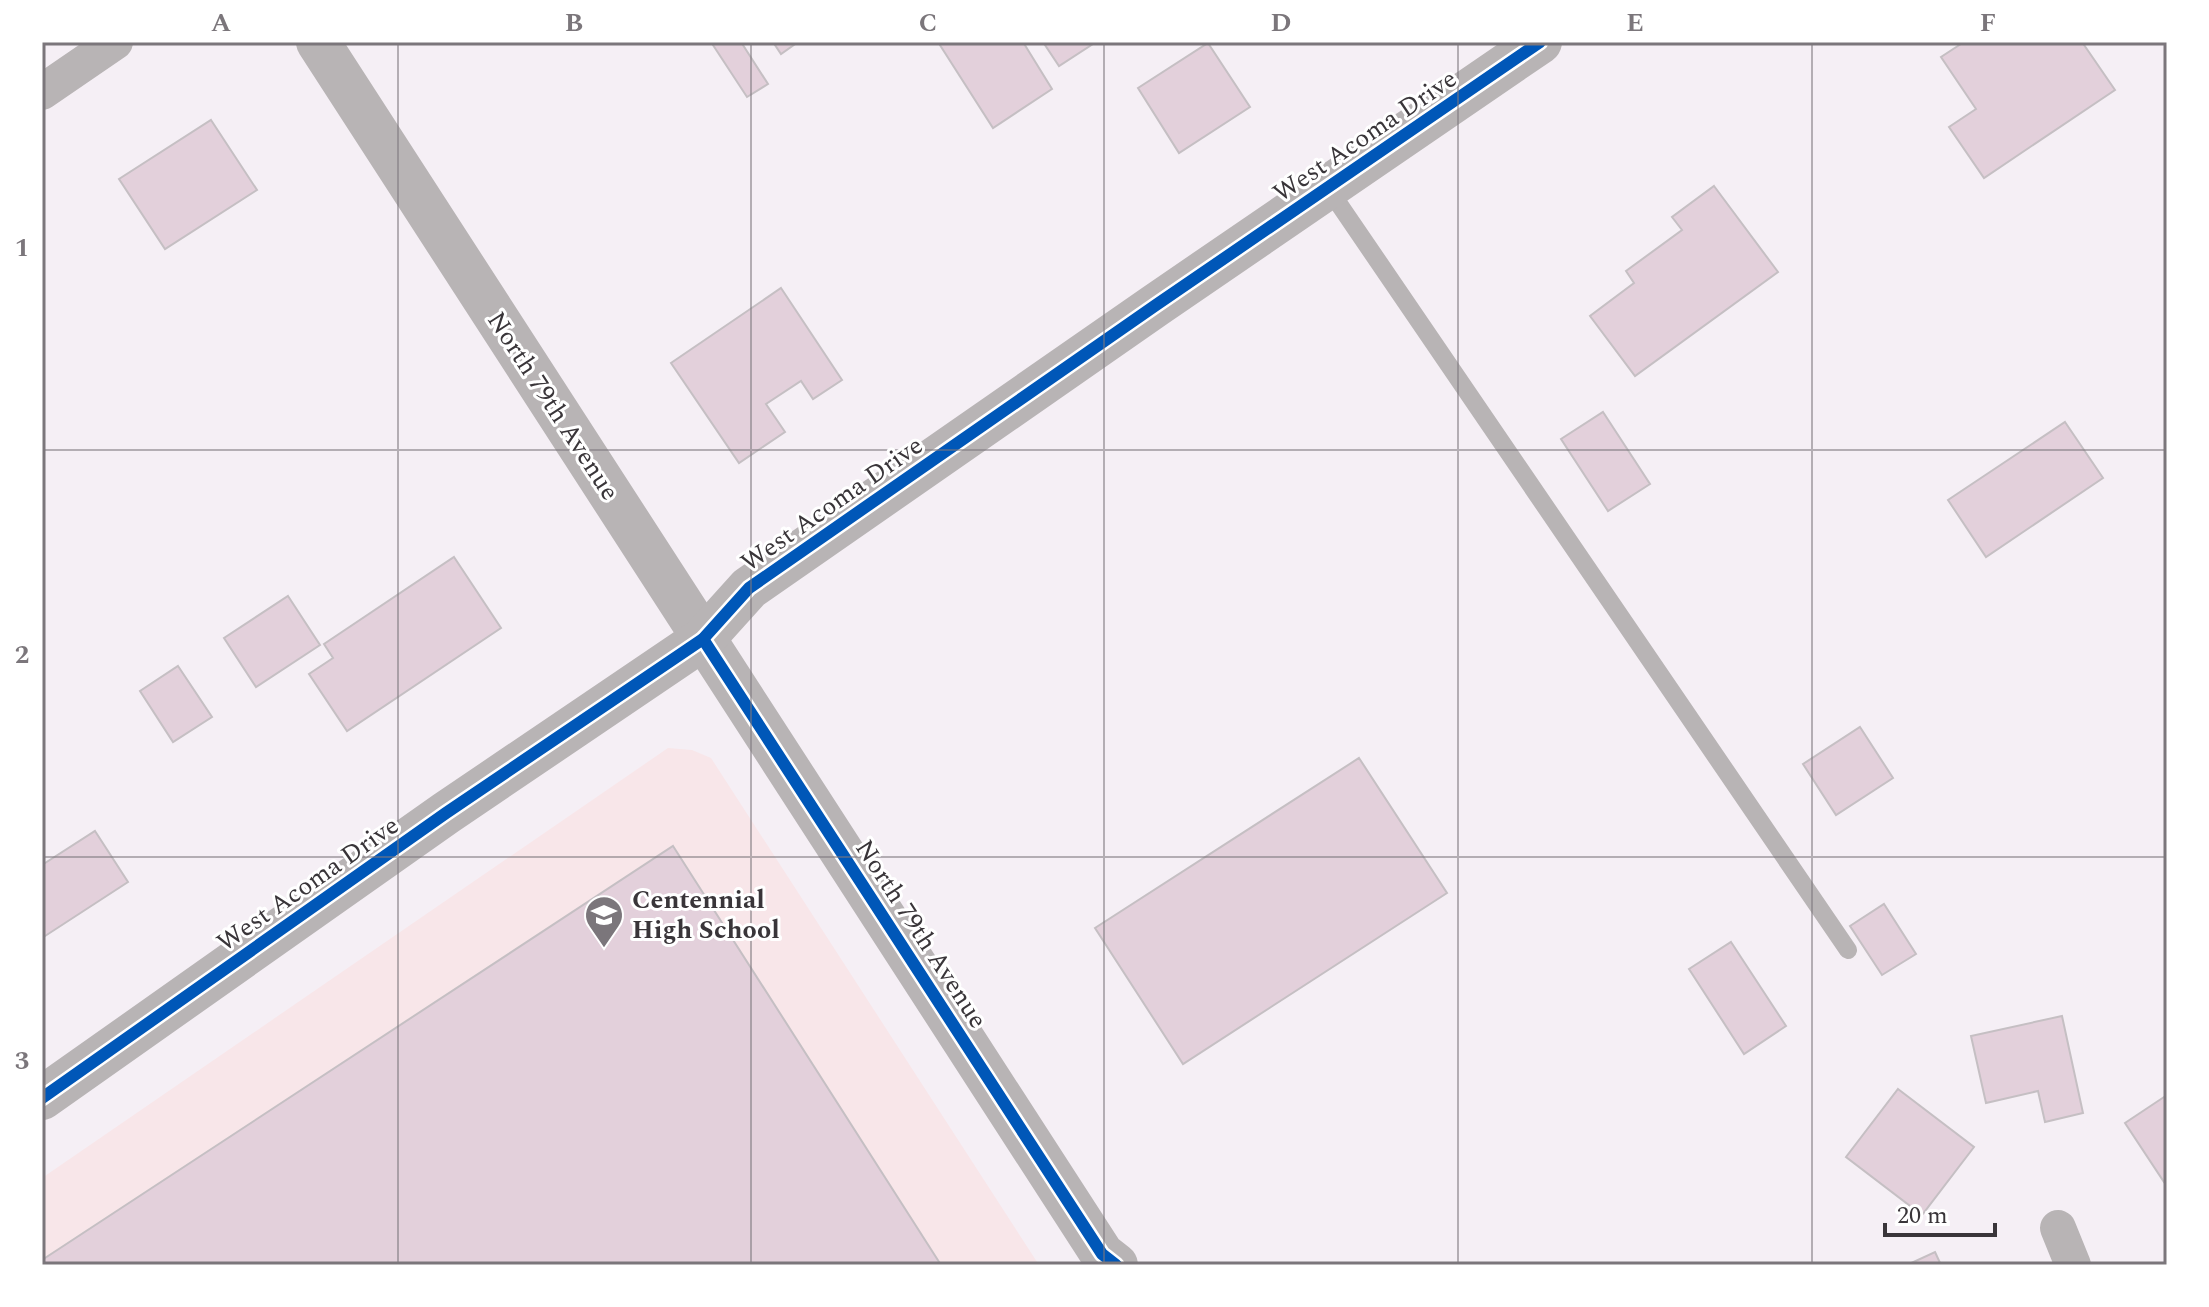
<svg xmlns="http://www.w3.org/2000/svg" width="2209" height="1307" font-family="Spectral,serif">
	<rect width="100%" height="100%" fill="#f5eff5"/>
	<!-- education -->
	<path fill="#f8e6e9" d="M668 748 692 750 711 758 1039 1265H42V1178Z"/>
	<!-- building -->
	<g fill="#e3d0db" stroke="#c5bfc3" stroke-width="2">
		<path d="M711 42H741L768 84 747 97Z"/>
		<path d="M773 42H798L781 54Z"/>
		<path d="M938 42H1023L1052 89 993 128Z"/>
		<path d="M1043 42H1096L1059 66Z"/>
		<path d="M1964 42H2082L2115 90 1984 178 1949 127 1976 109 1941 57Z"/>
		<path d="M1208 43 1250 107 1179 153 1138 88Z"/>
		<path d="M211 120 257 190 165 249 119 179Z"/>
		<path d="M1714 186 1778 272 1635 376 1590 316 1634 283 1626 271 1682 230 1672 217Z"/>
		<path d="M781 288 842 380 813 399 801 381 766 404 785 432 739 463 671 363Z"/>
		<path d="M1603 412 1650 484 1608 511 1561 439Z"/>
		<path d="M2065 422 2103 478 1986 557 1948 500Z"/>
		<path d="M454 557 501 628 347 731 309 674 333 658 324 644Z"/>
		<path d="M288 596 320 645 256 687 224 638Z"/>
		<path d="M178 666 212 717 173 742 140 691Z"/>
		<path d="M1860 727 1893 778 1836 815 1803 764Z"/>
		<path d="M1359 758 1447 893 1183 1064 1095 928Z"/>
		<path d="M95 831 128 882 42 938V865Z"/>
		<path d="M673 846 941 1265H42V1260Z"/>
		<path d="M1884 904 1916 954 1882 975 1850 926Z"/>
		<path d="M1731 942 1786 1026 1744 1054 1689 969Z"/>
		<path d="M2062 1016 2083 1113 2045 1122 2038 1091 1986 1103 1971 1036Z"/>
		<path d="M1898 1089 1974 1147 1922 1215 1846 1157Z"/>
		<path d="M2167 1095V1180L2164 1182 2125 1123Z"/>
		<path d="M1935 1252 1941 1265H1907Z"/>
	</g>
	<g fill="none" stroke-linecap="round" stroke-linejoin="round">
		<!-- service -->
		<path stroke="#b8b4b5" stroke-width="18" d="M1328 188 1848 950"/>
		<!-- minor -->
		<g stroke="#b8b4b5" stroke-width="36">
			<path d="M42 92 115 42"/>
			<path d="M2058 1228 2073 1265"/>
		</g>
		<!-- tertiary -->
		<g stroke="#b8b4b5" stroke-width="44">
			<path d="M318 42 1102 1254 1116 1265"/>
			<path d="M42 1098 446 813 703 639 749 588 1156 305 1540 42"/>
		</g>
		<!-- cycleway casing -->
		<g stroke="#fff" stroke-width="17">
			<g id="cycleway">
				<path d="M703 639 1102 1254 1116 1265"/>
				<path d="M42 1098 446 813 703 639 749 588 1156 305 1540 42"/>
			</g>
		</g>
		<!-- cycleway -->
		<use href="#cycleway" stroke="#0057b8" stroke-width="12"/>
	</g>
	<!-- grid -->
	<path fill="none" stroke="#7b767b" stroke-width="2" stroke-opacity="0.55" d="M398 42V1265M751 42V1265M1104 42V1265M1458 42V1265M1812 42V1265M42 450H2167M42 857H2167"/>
	<!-- icons -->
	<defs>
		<g id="school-pin" transform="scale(2)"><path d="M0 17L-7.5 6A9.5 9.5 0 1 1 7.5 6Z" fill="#7b767b" stroke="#fff"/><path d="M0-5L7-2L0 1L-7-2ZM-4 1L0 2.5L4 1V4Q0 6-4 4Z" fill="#fff"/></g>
	</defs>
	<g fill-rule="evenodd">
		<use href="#school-pin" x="604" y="915"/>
	</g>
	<g text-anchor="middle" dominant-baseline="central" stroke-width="6" stroke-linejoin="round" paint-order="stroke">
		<!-- street labels -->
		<g font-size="26" fill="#393539" stroke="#fff">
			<text transform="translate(1365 136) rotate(-34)">West Acoma Drive</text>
			<text transform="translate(553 406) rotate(57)">North 79th Avenue</text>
			<text transform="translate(832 504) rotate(-35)">West Acoma Drive</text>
			<text transform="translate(308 884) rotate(-35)">West Acoma Drive</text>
			<text transform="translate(921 934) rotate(57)">North 79th Avenue</text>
		</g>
		<!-- poi labels -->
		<g font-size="26" font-weight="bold" fill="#393539" stroke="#fff" text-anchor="start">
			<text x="632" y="900">Centennial<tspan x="632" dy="30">High School</tspan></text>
		</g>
	</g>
	<!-- border -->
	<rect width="2209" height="1307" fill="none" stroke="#ffffff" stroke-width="88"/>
	<!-- scale -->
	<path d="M1885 1223v12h110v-12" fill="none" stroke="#393539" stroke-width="4"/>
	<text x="1897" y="1223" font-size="24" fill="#393539" stroke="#ffffff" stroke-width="6" paint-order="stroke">20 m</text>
	<rect x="44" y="44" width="2121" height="1219" fill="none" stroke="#7b767b" stroke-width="3"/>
	<g font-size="26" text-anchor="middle" font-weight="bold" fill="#7b767b">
		<text x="221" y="31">A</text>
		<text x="574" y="31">B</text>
		<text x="928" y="31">C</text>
		<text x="1281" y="31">D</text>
		<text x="1635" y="31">E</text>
		<text x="1988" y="31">F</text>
		<text x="22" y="256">1</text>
		<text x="22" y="663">2</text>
		<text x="22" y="1069">3</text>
	</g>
</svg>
